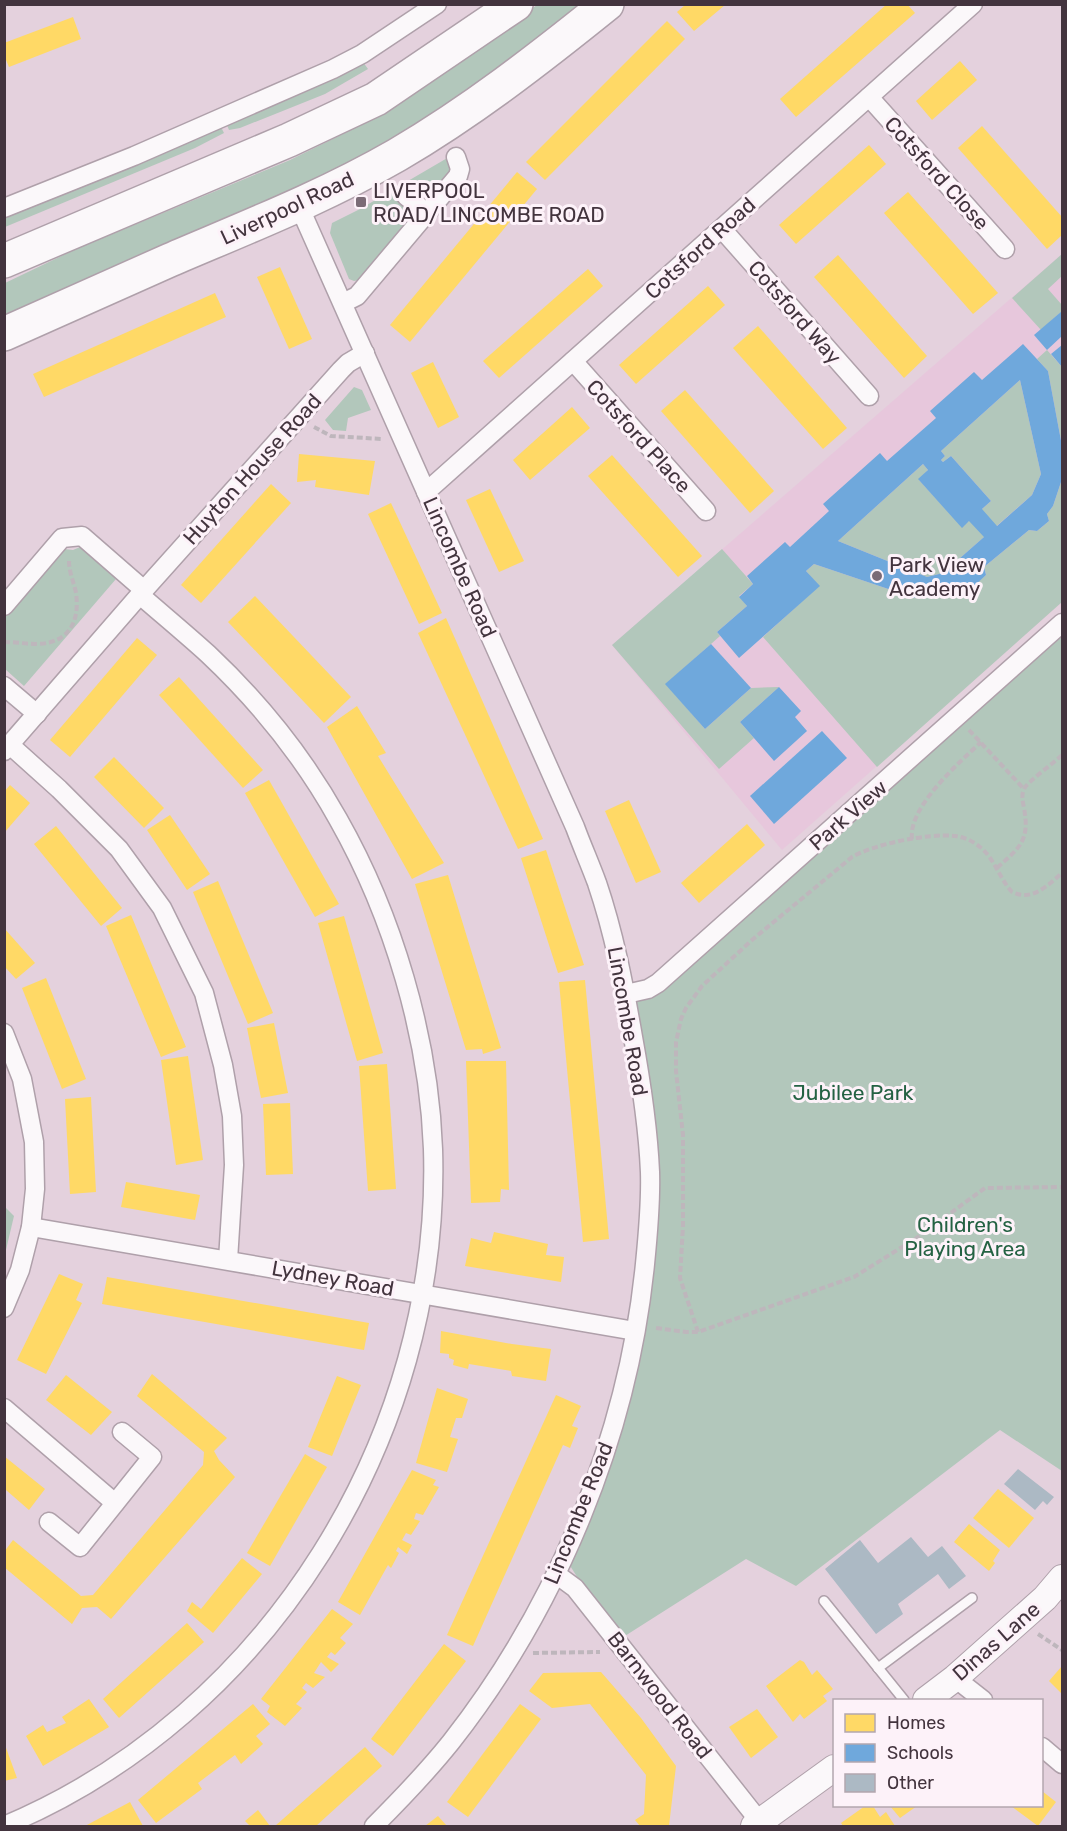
<svg xmlns="http://www.w3.org/2000/svg" width="1067" height="1831" font-family="Rubik,sans-serif">
	<rect width="100%" height="100%" fill="#e4d1dd"/>
	<!-- built -->
	<path fill="#e7c7dc" d="M1062 254V602L782 850 612 645Z"/>
	<!-- green -->
	<g fill="#b2c7bb">
		<path d="M537 5H589L451 103 372 154 297 189 87 278 5 317V283L76 249 290 160 359 126 432 79Z"/>
		<path d="M363 62 368 69 325 94 240 128 229 130 227 125 322 84Z"/>
		<path d="M221 127 224 133 195 148 5 227V216Z"/>
		<path d="M449 157 452 170 431 196H419L406 187 396 199 408 211V224L359 280 354 281 349 279 330 233 332 223 360 209Z"/>
		<path d="M1062 254V276L1048 289 1062 305V311L1041 330 1012 298Z"/>
		<path d="M1047 350 1062 367V446L1048 371 1037 359Z"/>
		<path d="M1020 380 1041 474 1032 495 943 573 927 577 838 541 923 464 928 470 919 480 962 527 991 501 951 456 943 462 941 460 945 456 941 451Z"/>
		<path d="M354 387 362 390 371 410 348 418 346 431 333 430 325 420Z"/>
		<path d="M1062 479V602L877 767 763 637 819 586 806 571 814 564 915 598 951 595 964 584 972 587 986 575 984 567 1029 530 1037 531 1049 521 1047 514 1053 506Z"/>
		<path d="M80 547 116 579 24 686 5 669V617L64 549 73 550Z"/>
		<path d="M722 549 753 584 739 596 747 606 717 632 720 636 666 684 705 729 751 688 779 687 740 722 754 738 719 769 612 645Z"/>
		<path d="M1062 623V1471L1000 1430 796 1586 746 1559 617 1641 564 1556 627 1396 650 1172 626 994 639 992Z"/>
		<path d="M5 1207 14 1216 5 1254Z"/>
	</g>
	<!-- homes -->
	<g fill="#ffd966">
		<path d="M887 4H907L915 13 796 117 780 99Z"/>
		<path d="M685 5H725L694 31 677 12Z"/>
		<path d="M73 17 81 39 9 67 4 55V43Z"/>
		<path d="M667 21 685 39 545 180 526 162Z"/>
		<path d="M960 61 977 80 932 120 916 101Z"/>
		<path d="M982 126 1062 217V235L1047 249 958 148Z"/>
		<path d="M869 145 886 164 796 244 779 225Z"/>
		<path d="M517 172 537 189 410 342 390 325Z"/>
		<path d="M908 192 998 293 973 314 884 213Z"/>
		<path d="M838 255 927 356 904 378 814 277Z"/>
		<path d="M280 267 312 339 289 349 257 277Z"/>
		<path d="M588 269 603 286 499 378 483 361Z"/>
		<path d="M708 286 725 305 636 384 619 365Z"/>
		<path d="M215 293 226 317 44 397 33 374Z"/>
		<path d="M758 326 847 428 823 449 733 348Z"/>
		<path d="M433 362 459 417 438 428 411 373Z"/>
		<path d="M685 390 774 491 750 513 661 411Z"/>
		<path d="M572 407 590 428 530 480 513 460Z"/>
		<path d="M299 454 375 461 369 495 315 487 316 480 297 482Z"/>
		<path d="M612 455 702 556 678 577 588 476Z"/>
		<path d="M271 484 291 503 201 603 181 585Z"/>
		<path d="M490 489 524 561 499 572 466 500Z"/>
		<path d="M391 503 442 613 419 624 368 514Z"/>
		<path d="M255 596 351 697 324 723 228 622Z"/>
		<path d="M446 618 543 839 518 849 418 633Z"/>
		<path d="M137 638 157 655 70 757 50 740Z"/>
		<path d="M179 677 263 770 243 788 159 695Z"/>
		<path d="M357 706 386 753 378 756 444 863 412 879 327 727Z"/>
		<path d="M114 757 164 808 144 828 94 777Z"/>
		<path d="M269 780 339 904 315 917 245 793Z"/>
		<path d="M10 785 30 803 4 833V792Z"/>
		<path d="M629 800 661 872 636 883 605 811Z"/>
		<path d="M170 815 210 874 187 890 147 830Z"/>
		<path d="M747 824 765 845 699 903 681 883Z"/>
		<path d="M56 826 122 908 101 926 34 844Z"/>
		<path d="M546 850 584 965 558 973 521 858Z"/>
		<path d="M448 875 501 1048 483 1054 482 1049 466 1050 415 884Z"/>
		<path d="M218 881 273 1013 248 1024 193 892Z"/>
		<path d="M131 915 186 1047 161 1057 106 926Z"/>
		<path d="M344 916 383 1053 357 1061 318 923Z"/>
		<path d="M4 928 35 963 16 979 4 966Z"/>
		<path d="M46 978 86 1079 62 1089 22 988Z"/>
		<path d="M585 980 609 1239 583 1242 559 982Z"/>
		<path d="M274 1023 288 1093 261 1098 247 1028Z"/>
		<path d="M188 1056 203 1160 176 1165 161 1060Z"/>
		<path d="M466 1061H506L509 1190 501 1189 500 1202 471 1203Z"/>
		<path d="M387 1064 396 1189 368 1191 359 1066Z"/>
		<path d="M91 1097 96 1192 70 1194 65 1099Z"/>
		<path d="M290 1103 293 1174 266 1175 263 1104Z"/>
		<path d="M126 1182 200 1195 195 1220 121 1207Z"/>
		<path d="M494 1232 548 1244 546 1255 564 1257 561 1282 465 1266 471 1238 491 1243Z"/>
		<path d="M59 1274 83 1284 76 1300 82 1303 46 1374 17 1360Z"/>
		<path d="M107 1277 369 1323 364 1350 102 1304Z"/>
		<path d="M441 1331 512 1344 551 1349 546 1381 512 1376 511 1371 469 1364 468 1369 453 1365 454 1360 449 1358V1354L440 1353Z"/>
		<path d="M152 1374 227 1438 214 1451 219 1460 235 1477 111 1619 97 1607 82 1608 72 1624 4 1567V1552L13 1540 81 1596 93 1595 203 1465 204 1452 137 1396Z"/>
		<path d="M66 1375 112 1412 91 1435 46 1400Z"/>
		<path d="M337 1376 361 1385 332 1456 308 1447Z"/>
		<path d="M437 1388 468 1399 462 1418H456L450 1437 458 1439 447 1472 416 1463Z"/>
		<path d="M556 1395 581 1406 572 1426 578 1428 570 1448 563 1445 473 1646 447 1635Z"/>
		<path d="M305 1454 327 1467 270 1566 247 1553Z"/>
		<path d="M4 1456 45 1489 29 1510 6 1490 4 1492Z"/>
		<path d="M412 1470 436 1480 433 1485 439 1487 423 1515 416 1513 414 1519 420 1521 411 1535 406 1533 402 1540 412 1545 407 1554 398 1547 396 1551 399 1553 391 1568 388 1565 360 1615 338 1602Z"/>
		<path d="M998 1489 1034 1518 1009 1548 973 1518Z"/>
		<path d="M969 1524 1000 1550 993 1561 995 1563 989 1571 954 1542Z"/>
		<path d="M242 1558 262 1574 213 1633 187 1611 192 1602 201 1609Z"/>
		<path d="M332 1609 353 1624 340 1638 346 1643 335 1655 331 1652 327 1657 339 1664 331 1672 321 1662 314 1673 325 1677 313 1688 306 1683 302 1688 307 1692 296 1704 302 1708 285 1726 267 1712 270 1706 261 1699Z"/>
		<path d="M187 1623 204 1642 119 1718 103 1699Z"/>
		<path d="M444 1644 466 1661 393 1756 371 1739Z"/>
		<path d="M800 1660 804 1662 812 1675 817 1670 833 1689 823 1696 827 1701 804 1719 800 1714 793 1722 766 1686Z"/>
		<path d="M1062 1666V1694L1049 1681Z"/>
		<path d="M601 1672 641 1718 676 1766 669 1826H640L635 1820 644 1814 646 1775 590 1704 552 1708 529 1691 543 1673Z"/>
		<path d="M89 1699 109 1727 43 1766 26 1736 43 1725 47 1732 66 1723 62 1717Z"/>
		<path d="M253 1704 270 1724 256 1736 263 1744 241 1764 235 1755 198 1783 202 1789 156 1823 138 1800Z"/>
		<path d="M520 1704 541 1719 468 1817 447 1802Z"/>
		<path d="M757 1709 778 1737 751 1758 729 1727Z"/>
		<path d="M5 1745 17 1778 4 1781V1746Z"/>
		<path d="M365 1747 382 1766 316 1826H275Z"/>
		<path d="M1042 1791 1056 1802 1038 1826 1011 1806H1041Z"/>
		<path d="M130 1802 143 1826H85Z"/>
		<path d="M865 1806H873L880 1817 886 1812 895 1826H843L841 1823Z"/>
		<path d="M890 1806H917L900 1818Z"/>
		<path d="M258 1810 270 1826H250L245 1821Z"/>
		<path d="M438 1816 447 1826H425Z"/>
	</g>
	<!-- schools -->
	<g fill="#6fa8dc" fill-rule="evenodd">
		<path d="M1062 311V336L1047 350 1034 335Z"/>
		<path d="M1023 344 1048 371 1062 446V479L1053 506 1047 514 1049 521 1037 531 1029 530 984 567 986 575 972 588 964 584 951 595 915 598 814 564 806 571 820 586 739 658 717 632 747 606 739 597 753 584 747 576 785 542 790 547 829 511 823 504 880 453 887 461 936 418 930 411 974 372 982 380ZM1020 380 1041 474 1032 495 997 526 982 509 991 501 951 456 943 462 941 460 945 456 941 451ZM923 464 928 470 918 479 962 528 969 521 984 537 943 573 927 577 838 541Z"/>
		<path d="M1062 345V367L1051 354Z"/>
		<path d="M711 644 751 688 705 729 665 684Z"/>
		<path d="M779 687 801 711 795 717 807 731 774 761 740 722Z"/>
		<path d="M822 731 847 758 774 824 750 796Z"/>
	</g>
	<!-- building -->
	<g fill="#acb9c4">
		<path d="M1018 1469 1054 1497 1047 1505 1043 1501 1035 1510 1004 1484Z"/>
		<path d="M911 1537 928 1557 942 1546 966 1576 949 1589 938 1574 898 1604 903 1614 876 1634 825 1569 860 1540 878 1563Z"/>
	</g>
	<g fill="none" stroke-linecap="round" stroke-linejoin="round">
		<!-- lane casing -->
		<g stroke="#afa0aa" stroke-width="12">
			<g id="lane">
				<path d="M824 1601 904 1700"/>
				<path d="M878 1668 972 1598"/>
			</g>
		</g>
		<!-- street casing -->
		<g stroke="#afa0aa" stroke-width="21">
			<g id="street">
				<path d="M869 97 1005 249"/>
				<path d="M406 196 427 213"/>
				<path d="M299 206 575 827C582 846 590 864 597 883 614 933 624 985 633 1037 641 1081 648 1126 650 1172 651 1202 648 1234 645 1264 628 1436 557 1607 451 1742 427 1772 400 1800 374 1826"/>
				<path d="M4 208 134 156 333 69 362 54 437 4"/>
				<path d="M722 229 869 396"/>
				<path d="M343 303 357 296 458 176 460 169 456 157"/>
				<path d="M573 361 706 511"/>
				<path d="M426 492 973 4"/>
				<path d="M4 606 62 538 82 536 144 590"/>
				<path d="M4 686 37 714"/>
				<path d="M10 745 59 789 119 849 162 908 204 993 223 1065 232 1116 234 1165 228 1260"/>
				<path d="M4 751 144 590 341 370 348 363 365 353"/>
				<path d="M626 994 648 989 658 983 1062 623"/>
				<path d="M4 1033 22 1079 34 1142 35 1189 31 1227 20 1270 4 1308"/>
				<path d="M31 1227 635 1331"/>
				<path d="M4 1408 115 1503"/>
				<path d="M49 1522 80 1547 152 1457 122 1432"/>
				<path d="M556 1574 575 1588 760 1822"/>
				<path d="M955 1678 983 1700"/>
				<path d="M1042 1747 1062 1764"/>
				<path d="M4 1826C269 1715 442 1435 433 1149 429 1037 393 916 338 819 304 758 259 702 208 654 186 634 163 615 140 595"/>
			</g>
		</g>
		<!-- secondary casing -->
		<g stroke="#afa0aa" stroke-width="28">
			<g id="secondary">
				<path d="M926 1700 955 1678 1045 1598 1062 1578"/>
				<path d="M754 1826 834 1768"/>
			</g>
		</g>
		<!-- highway casing -->
		<g stroke="#afa0aa" stroke-width="36">
			<g id="highway">
				<path d="M4 261 289 140 376 99 516 4"/>
				<path d="M4 334C60 309 115 284 170 260 247 227 324 197 397 155 472 111 540 58 607 4"/>
			</g>
		</g>
		<!-- path -->
		<g stroke="#beb6bc" stroke-width="4" stroke-dasharray="6 3" stroke-linecap="butt">
			<path d="M314 427 331 436 382 439"/>
			<path d="M4 642C15 642 26 644 37 644 69 643 80 622 76 593 74 582 69 573 69 561"/>
			<path d="M969 730 1024 789"/>
			<path d="M912 839C908 807 959 763 981 742"/>
			<path d="M997 868C1020 847 1030 841 1024 808 1023 802 1021 796 1024 789 1027 782 1054 763 1062 755"/>
			<path d="M656 1328 686 1332H698L854 1277 915 1239 985 1188 1062 1187"/>
			<path d="M698 1332 680 1278 683 1226V1135L676 1071V1042L681 1019 686 1008 702 986 752 940 852 857C875 844 928 833 955 836 964 837 973 841 980 847 995 859 999 878 1012 892 1032 902 1048 885 1062 873"/>
			<path d="M1038 1634 1062 1650"/>
			<path d="M533 1653 600 1652"/>
		</g>
		<!-- lane -->
		<use href="#lane" stroke="#fbf8fa" stroke-width="9"/>
		<!-- street -->
		<use href="#street" stroke="#fbf8fa" stroke-width="18"/>
		<!-- secondary -->
		<use href="#secondary" stroke="#fbf8fa" stroke-width="26"/>
		<!-- highway -->
		<use href="#highway" stroke="#fbf8fa" stroke-width="33"/>
	</g>
	<!-- markers -->
	<g fill="#7b6b76" stroke="#fdf2f9" stroke-width="2">
		<rect x="355" y="196" width="12" height="12" rx="3"/>
		<circle cx="877" cy="576" r="6"/>
	</g>
	<g text-anchor="middle" dominant-baseline="central" stroke-width="6" stroke-linejoin="round" paint-order="stroke">
		<!-- street labels -->
		<g font-size="21" fill="#43343e" stroke="#fdf2f9">
			<text transform="translate(937 173) rotate(48)">Cotsford Close</text>
			<text transform="translate(287 208) rotate(-25)">Liverpool Road</text>
			<text transform="translate(700 248) rotate(-42)">Cotsford Road</text>
			<text transform="translate(795 312) rotate(49)">Cotsford Way</text>
			<text transform="translate(639 436) rotate(48)">Cotsford Place</text>
			<text transform="translate(252 469) rotate(-48)">Huyton House Road</text>
			<text transform="translate(460 567) rotate(66)">Lincombe Road</text>
			<text transform="translate(848 815) rotate(-41)">Park View</text>
			<text transform="translate(628 1021) rotate(80)">Lincombe Road</text>
			<text transform="translate(333 1278) rotate(10)">Lydney Road</text>
			<text transform="translate(578 1513) rotate(-68)">Lincombe Road</text>
			<text transform="translate(996 1641) rotate(-41)">Dinas Lane</text>
			<text transform="translate(660 1695) rotate(52)">Barnwood Road</text>
		</g>
		<!-- poi labels -->
		<g font-size="21" fill="#43343e" stroke="#fdf2f9" text-anchor="start">
			<text x="373" y="190">LIVERPOOL<tspan x="373" dy="24">ROAD/LINCOMBE ROAD</tspan></text>
			<text x="889" y="564">Park View<tspan x="889" dy="24">Academy</tspan></text>
		</g>
		<!-- park labels -->
		<g font-size="21" fill="#246243" stroke="#fdf2f9">
			<text x="853" y="1092">Jubilee Park</text>
			<text x="965" y="1224">Children's<tspan x="965" dy="24">Playing Area</tspan></text>
		</g>
	</g>
	<!-- border -->
	<rect width="1067" height="1831" fill="none" stroke="#43343e" stroke-width="12"/>
	<!-- legend -->
	<rect x="833" y="1699" width="210" height="108" fill="#fdf2f9" stroke="#b3a6ae" stroke-width="1.5"/>
	<rect x="845" y="1714" width="30" height="18" fill="#ffd966" stroke="#b3a6ae" stroke-width="1.5"/>
	<text x="887" y="1729" font-size="18" fill="#43343e">Homes</text>
	<rect x="845" y="1744" width="30" height="18" fill="#6fa8dc" stroke="#b3a6ae" stroke-width="1.5"/>
	<text x="887" y="1759" font-size="18" fill="#43343e">Schools</text>
	<rect x="845" y="1774" width="30" height="18" fill="#acb9c4" stroke="#b3a6ae" stroke-width="1.5"/>
	<text x="887" y="1789" font-size="18" fill="#43343e">Other</text>
</svg>
